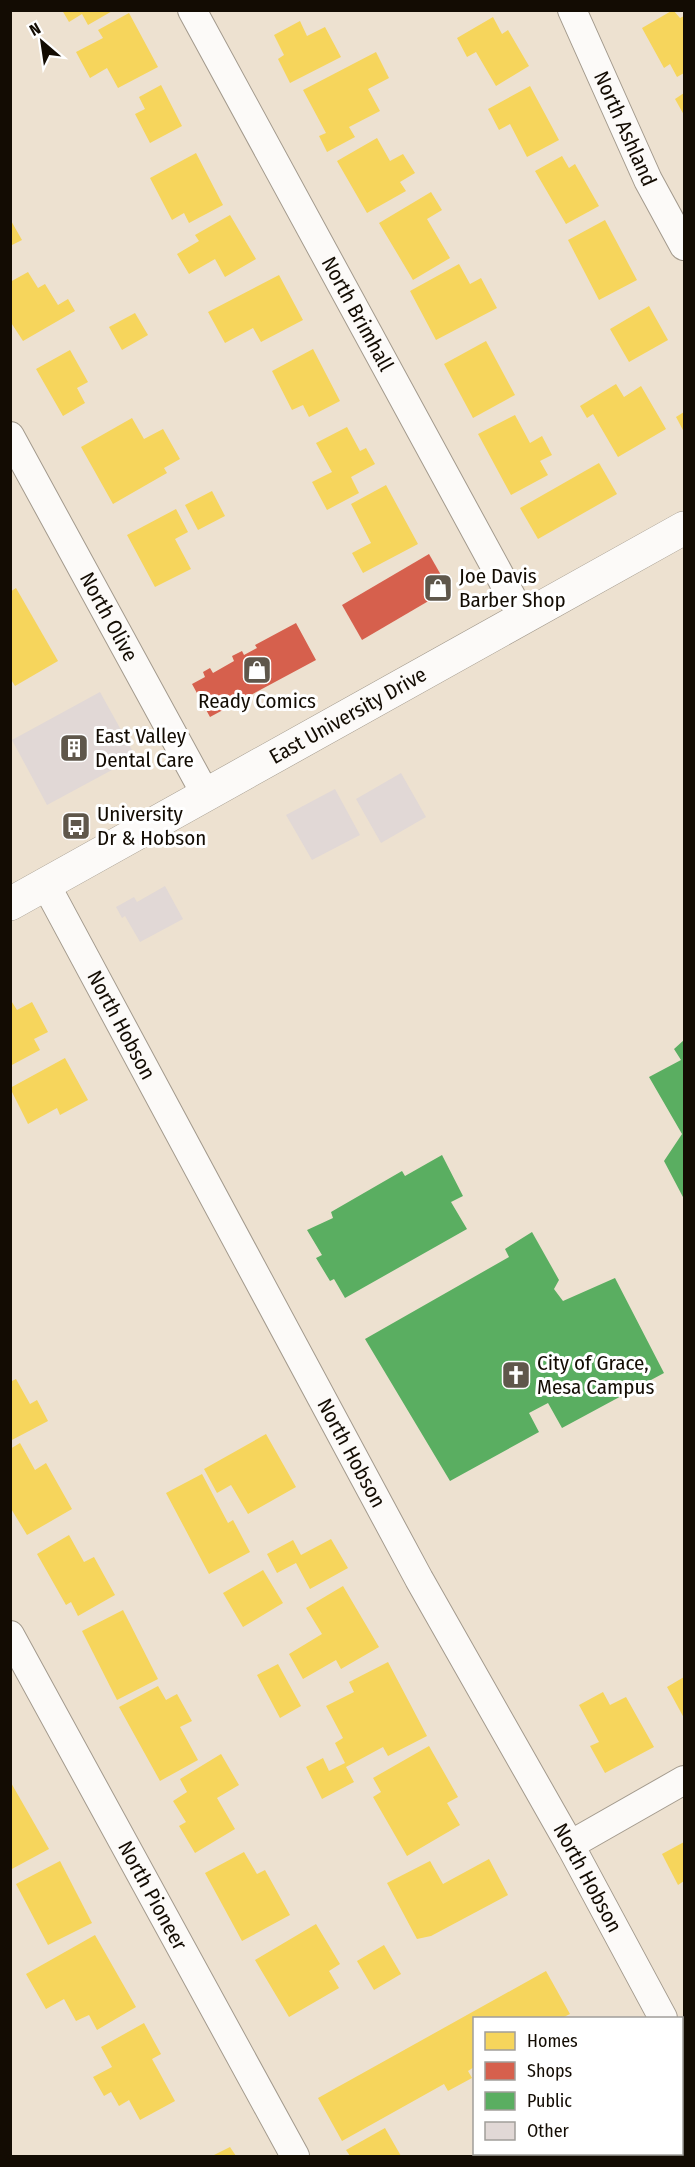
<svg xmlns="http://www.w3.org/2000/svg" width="695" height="2167" font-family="'Fira Sans Condensed',sans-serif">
	<rect width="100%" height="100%" fill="#ede1d0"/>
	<!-- homes -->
	<g fill="#f6d55c">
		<path d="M62 10H114L88 25 82 14 69 22Z"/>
		<path d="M673 10 680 18 684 16V73L677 77 670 64 664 68 642 28Z"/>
		<path d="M129 13 158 67 118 88 107 68 90 78 76 52 103 38 98 30Z"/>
		<path d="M493 17 502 34 508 30 529 66 496 86 476 52 467 57 457 38Z"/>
		<path d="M300 21 307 36 325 27 341 57 290 83 278 59 284 55 274 35Z"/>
		<path d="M376 52 389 78 368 89 380 111 349 127 355 137 327 152 319 136 326 133 303 90Z"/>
		<path d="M161 85 182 126 150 143 135 114 145 109 139 97Z"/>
		<path d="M530 86 559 140 527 157 510 124 499 130 488 109Z"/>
		<path d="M684 93V115L675 99Z"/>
		<path d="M377 138 390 161 403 154 415 173 400 182 406 191 367 213 337 161Z"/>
		<path d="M196 153 223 205 189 223 184 213 172 220 150 178Z"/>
		<path d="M562 156 569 168 575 164 599 206 566 224 535 171Z"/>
		<path d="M431 192 442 210 427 219 450 258 413 280 379 223Z"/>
		<path d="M230 215 256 259 225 277 215 259 189 274 177 254 199 241 195 235Z"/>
		<path d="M10 219 22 240 10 246Z"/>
		<path d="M605 220 637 280 599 300 568 240Z"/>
		<path d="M459 264 470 284 481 278 497 308 436 340 410 291Z"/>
		<path d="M28 272 38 288 45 284 58 305 68 299 75 311 23 341 10 321V282Z"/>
		<path d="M279 275 303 320 261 342 253 328 225 343 208 312Z"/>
		<path d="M649 306 668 340 629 362 610 329Z"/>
		<path d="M135 313 148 335 122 350 109 327Z"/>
		<path d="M486 341 515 395 473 418 444 364Z"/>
		<path d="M313 349 340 401 309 417 303 405 292 410 272 371Z"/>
		<path d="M70 350 88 382 77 388 85 403 63 416 36 369Z"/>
		<path d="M616 384 624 397 641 386 666 429 618 457 593 414 587 418 580 406Z"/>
		<path d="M684 412V432L676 417Z"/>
		<path d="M515 415 530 443 542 436 552 455 540 461 548 475 511 495 478 434Z"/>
		<path d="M132 418 144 439 163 429 180 459 164 468 167 473 113 504 81 447Z"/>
		<path d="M347 427 360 451 366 448 375 464 351 477 359 493 327 510 312 482 332 472 316 443Z"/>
		<path d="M599 463 617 494 538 539 520 508Z"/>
		<path d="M386 485 418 544 363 573 352 553 371 543 351 504Z"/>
		<path d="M212 491 225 516 198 530 185 505Z"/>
		<path d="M176 509 188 532 175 539 191 569 155 587 127 535Z"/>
		<path d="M16 588 58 661 15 686 10 678V592Z"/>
		<path d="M10 999 17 1010 32 1002 48 1032 34 1039 40 1050 10 1066Z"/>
		<path d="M65 1058 88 1100 60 1115 57 1108 28 1124 10 1088Z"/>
		<path d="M16 1379 30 1404 37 1400 48 1421 10 1441V1382Z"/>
		<path d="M266 1434 296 1487 248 1514 231 1485 217 1493 204 1469Z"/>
		<path d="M20 1443 35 1470 46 1463 72 1509 27 1535 10 1507V1449Z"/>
		<path d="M202 1474 228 1523 233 1520 250 1552 209 1574 166 1493Z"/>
		<path d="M69 1535 84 1562 94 1557 115 1595 78 1616 71 1602 66 1605 37 1554Z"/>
		<path d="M331 1539 348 1568 310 1589 296 1563 277 1573 267 1554 293 1540 301 1555Z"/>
		<path d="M263 1570 283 1603 243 1627 223 1593Z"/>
		<path d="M343 1586 379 1647 341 1669 336 1660 303 1679 289 1654 322 1634 306 1608Z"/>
		<path d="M123 1610 158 1679 117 1700 82 1631Z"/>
		<path d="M388 1662 427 1736 388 1756 383 1747 346 1767 354 1782 322 1799 306 1767 323 1758 329 1771 345 1763 335 1743 343 1738 326 1706 354 1692 349 1682Z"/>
		<path d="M278 1664 301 1706 280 1718 257 1675Z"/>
		<path d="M684 1677V1718L667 1687Z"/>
		<path d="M158 1686 166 1700 177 1694 192 1721 180 1727 198 1760 160 1781 119 1707Z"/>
		<path d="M603 1692 610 1705 626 1697 654 1747 605 1773 590 1746 599 1742 579 1705Z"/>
		<path d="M429 1746 458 1797 447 1803 460 1825 407 1856 373 1797 381 1792 373 1778Z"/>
		<path d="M221 1754 239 1785 217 1798 235 1829 195 1853 179 1826 186 1822 173 1801 187 1792 180 1779Z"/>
		<path d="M10 1781 49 1849 10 1870Z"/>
		<path d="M684 1842V1881L678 1885 662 1854Z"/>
		<path d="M244 1852 257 1874 265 1870 290 1915 242 1941 205 1873Z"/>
		<path d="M489 1859 508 1895 431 1936 417 1939 387 1883 430 1861 443 1884Z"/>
		<path d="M60 1861 92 1923 48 1945 16 1884Z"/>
		<path d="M316 1924 340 1964 329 1971 339 1988 289 2017 255 1960Z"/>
		<path d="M95 1935 136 2007 97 2030 89 2015 76 2021 64 1999 46 2009 26 1974Z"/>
		<path d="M384 1945 401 1974 374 1990 357 1961Z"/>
		<path d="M546 1971 570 2014 562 2018H474V2067L468 2071 472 2078 448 2091 444 2084 342 2141 318 2098Z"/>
		<path d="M144 2023 161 2054 152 2059 175 2101 140 2120 129 2100 119 2106 111 2092 104 2096 93 2077 112 2067 101 2047Z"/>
		<path d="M385 2128 401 2156H350L346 2150Z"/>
		<path d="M230 2147 236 2156H212Z"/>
		<path d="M481 2154H559L561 2156H475Z"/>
	</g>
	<!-- shops -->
	<g fill="#d6604d">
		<path d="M429 554 449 589 362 640 342 605Z"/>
		<path d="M296 623 316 660 210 717 192 684 205 677 203 672 210 668 213 673 234 661 232 656 242 651 244 655 257 648 255 645Z"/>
	</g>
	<!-- public -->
	<g fill="#5aae61">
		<path d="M684 1040V1199L664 1161 682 1134 649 1077 681 1060 674 1049Z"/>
		<path d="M442 1155 463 1196 451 1202 467 1229 345 1298 334 1279 330 1281 316 1258 322 1255 307 1230 333 1218 331 1212 402 1171 405 1176Z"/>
		<path d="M532 1232 559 1280 554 1289 563 1301 615 1278 664 1373 562 1428 548 1403 529 1413 539 1432 450 1481 365 1339 509 1257 505 1249Z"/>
	</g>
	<!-- building -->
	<g fill="#e1d8d6">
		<path d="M100 692 136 757 47 805 12 740Z"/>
		<path d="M401 773 426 817 381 843 356 799Z"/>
		<path d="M335 789 360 835 312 860 286 815Z"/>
		<path d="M165 886 183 919 140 942 125 916 122 918 116 907 134 897 137 902Z"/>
	</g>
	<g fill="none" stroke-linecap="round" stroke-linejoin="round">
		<!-- street casing -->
		<g stroke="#a39a8d" stroke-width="30">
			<g id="street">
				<path id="s1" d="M192 10 523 618"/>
				<path id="s2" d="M572 10 648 180 684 246"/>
				<path id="s3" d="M10 436 206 795"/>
				<path id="s4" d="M46 885 419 1579 570 1845 663 2018"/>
				<path id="s5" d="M10 1635 295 2156"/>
				<path d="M570 1845 684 1780"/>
				<path d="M682 2054 684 2059"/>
			</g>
		</g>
		<!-- secondary casing -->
		<g stroke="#a39a8d" stroke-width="34">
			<g id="secondary">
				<path id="s6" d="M10 904 684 528"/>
			</g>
		</g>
		<!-- street -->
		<use href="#street" stroke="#fcfaf8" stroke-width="28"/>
		<!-- secondary -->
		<use href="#secondary" stroke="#fcfaf8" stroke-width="33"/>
	</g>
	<!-- icons -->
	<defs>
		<g id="shop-square" transform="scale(1.5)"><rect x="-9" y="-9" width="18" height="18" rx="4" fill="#5f574b" stroke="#fff"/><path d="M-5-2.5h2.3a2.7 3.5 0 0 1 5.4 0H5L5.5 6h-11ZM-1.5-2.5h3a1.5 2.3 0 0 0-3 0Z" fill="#fff"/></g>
		<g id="building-square" transform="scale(1.5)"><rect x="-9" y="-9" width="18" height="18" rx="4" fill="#5f574b" stroke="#fff"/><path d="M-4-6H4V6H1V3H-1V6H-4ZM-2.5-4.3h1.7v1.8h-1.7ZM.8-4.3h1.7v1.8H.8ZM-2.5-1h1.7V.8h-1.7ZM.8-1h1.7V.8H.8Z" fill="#fff"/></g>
		<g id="bus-square" transform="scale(1.5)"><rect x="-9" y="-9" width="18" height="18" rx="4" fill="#5f574b" stroke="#fff"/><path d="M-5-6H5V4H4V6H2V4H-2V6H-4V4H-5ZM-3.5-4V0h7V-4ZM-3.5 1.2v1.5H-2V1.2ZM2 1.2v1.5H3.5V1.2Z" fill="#fff"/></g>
		<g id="church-square" transform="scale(1.5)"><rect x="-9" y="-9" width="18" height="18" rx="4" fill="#5f574b" stroke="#fff"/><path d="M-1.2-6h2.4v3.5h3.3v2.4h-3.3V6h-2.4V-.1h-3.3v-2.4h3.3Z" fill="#fff"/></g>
	</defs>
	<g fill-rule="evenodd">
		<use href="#shop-square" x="438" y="588"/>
		<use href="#shop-square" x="257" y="670"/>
		<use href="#building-square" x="74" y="748"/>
		<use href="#bus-square" x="76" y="826"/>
		<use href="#church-square" x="516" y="1375"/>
	</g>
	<g text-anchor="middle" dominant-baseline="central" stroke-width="6" stroke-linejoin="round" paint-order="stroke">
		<!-- street labels -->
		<g font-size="21" fill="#130c03" stroke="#fff">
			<text stroke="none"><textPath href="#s2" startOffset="130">North Ashland</textPath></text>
			<text stroke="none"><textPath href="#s1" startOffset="346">North Brimhall</textPath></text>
			<text stroke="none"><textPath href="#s3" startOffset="206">North Olive</textPath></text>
			<text stroke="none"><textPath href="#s6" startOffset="387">East University Drive</textPath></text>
			<text stroke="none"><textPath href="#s4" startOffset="159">North Hobson</textPath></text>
			<text stroke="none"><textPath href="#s4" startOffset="645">North Hobson</textPath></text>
			<text stroke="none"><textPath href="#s4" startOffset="1131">North Hobson</textPath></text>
			<text stroke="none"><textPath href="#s5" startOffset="297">North Pioneer</textPath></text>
		</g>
		<!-- poi labels -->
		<g font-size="21" fill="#130c03" stroke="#fff" text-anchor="start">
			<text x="459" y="576">Joe Davis<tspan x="459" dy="24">Barber Shop</tspan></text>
			<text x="257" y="701" text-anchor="middle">Ready Comics</text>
			<text x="95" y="736">East Valley<tspan x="95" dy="24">Dental Care</tspan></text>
			<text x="97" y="814">University<tspan x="97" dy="24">Dr &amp; Hobson</tspan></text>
			<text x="537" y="1363">City of Grace,<tspan x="537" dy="24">Mesa Campus</tspan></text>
		</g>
	</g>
	<!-- border -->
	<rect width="695" height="2167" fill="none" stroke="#130c03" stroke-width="24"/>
	<!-- legend -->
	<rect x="473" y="2017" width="210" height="138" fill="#ffffff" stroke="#a19e9a" stroke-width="1.5"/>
	<rect x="485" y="2032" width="30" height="18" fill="#f6d55c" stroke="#a19e9a" stroke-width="1.5"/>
	<text x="527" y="2047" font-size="18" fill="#130c03">Homes</text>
	<rect x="485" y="2062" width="30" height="18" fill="#d6604d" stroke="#a19e9a" stroke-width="1.5"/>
	<text x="527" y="2077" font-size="18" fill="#130c03">Shops</text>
	<rect x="485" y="2092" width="30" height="18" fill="#5aae61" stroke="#a19e9a" stroke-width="1.5"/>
	<text x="527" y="2107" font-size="18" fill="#130c03">Public</text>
	<rect x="485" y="2122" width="30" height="18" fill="#e1d8d6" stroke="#a19e9a" stroke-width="1.5"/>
	<text x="527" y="2137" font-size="18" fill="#130c03">Other</text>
	<!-- north arrow -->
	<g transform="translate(42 42) rotate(331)" stroke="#ffffff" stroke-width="4.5" paint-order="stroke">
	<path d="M0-4.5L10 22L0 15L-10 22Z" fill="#130c03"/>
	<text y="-9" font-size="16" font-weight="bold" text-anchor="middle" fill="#130c03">N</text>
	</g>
</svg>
